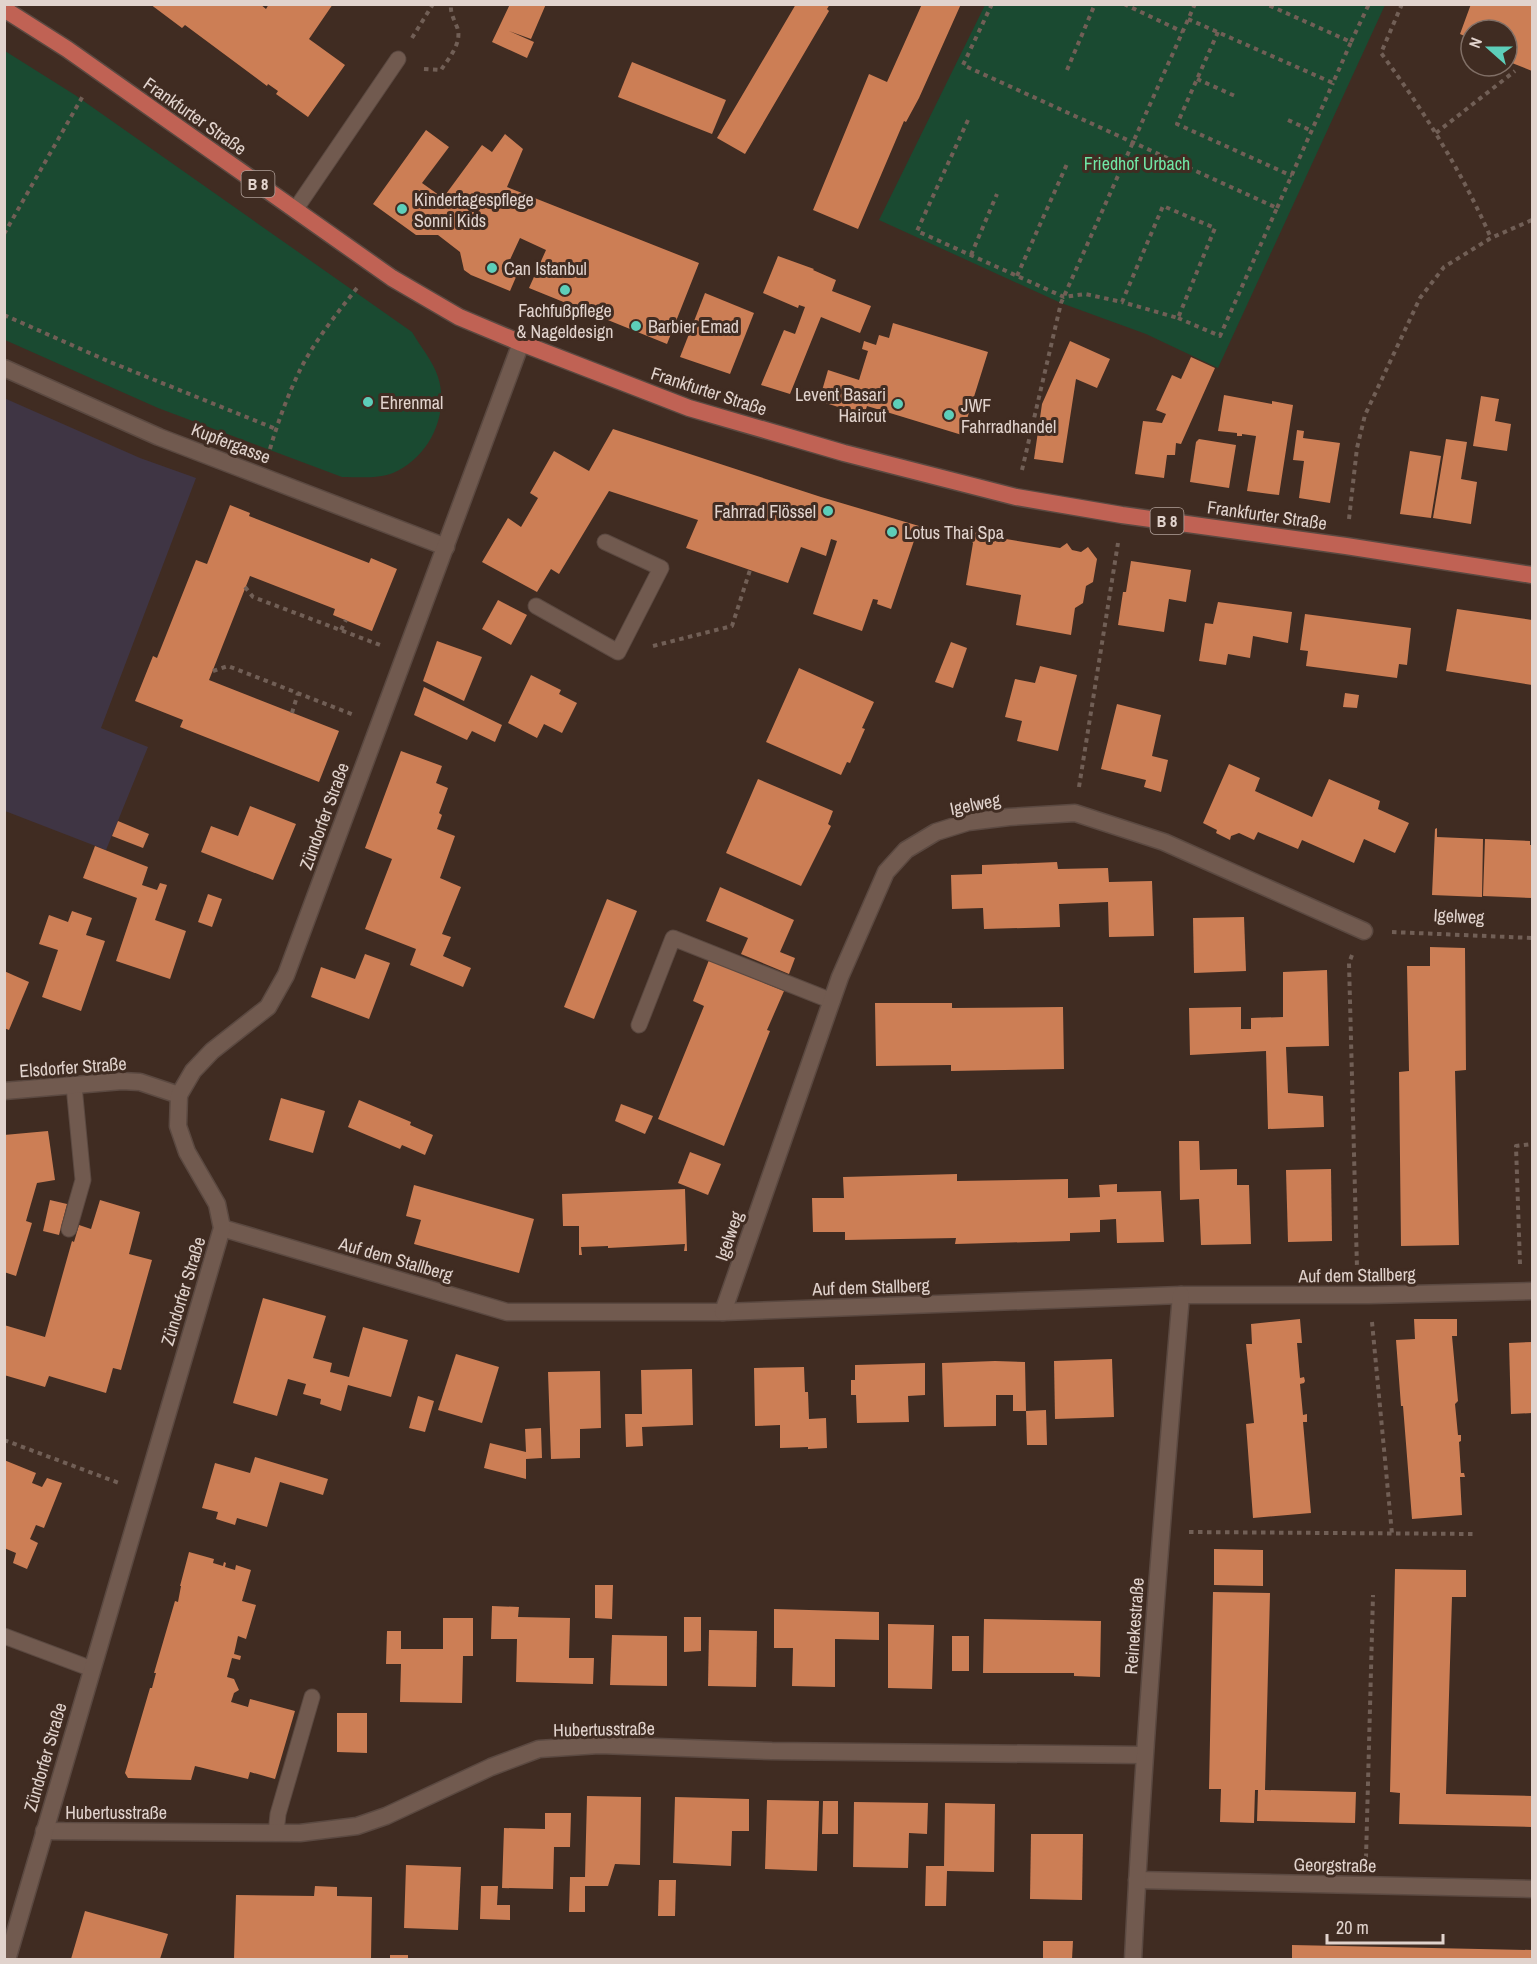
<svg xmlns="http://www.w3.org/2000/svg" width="1537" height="1964" font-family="'Archivo Narrow',sans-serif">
	<rect width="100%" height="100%" fill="#402c22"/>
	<!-- education -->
	<path fill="#3f3544" d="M4 398 140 458 196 478 101 728 148 747 106 850 5 811Z"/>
	<!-- green -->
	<g fill="#1a4a31">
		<path d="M985 5H1385L1218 368 1146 334 1061 303 879 220Z"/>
		<path d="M5 51 75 95 412 332C420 346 433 361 438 377 450 414 429 458 393 473 377 479 358 477 342 477L158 408 5 340Z"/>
	</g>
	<!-- building -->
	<g fill="#cc7e55">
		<path d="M150 4H260L266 9 269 4H333L309 39 345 65 308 117 276 94 278 91 268 84 267 86 185 25 182 28Z"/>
		<path d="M510 4H546L531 39 509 31 534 42 527 58 492 42Z"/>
		<path d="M796 4H830L827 9 829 11 745 154 717 138Z"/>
		<path d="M922 4H961L919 98 906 122 904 121 858 229 813 210 869 74 887 82Z"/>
		<path d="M1471 4H1532V71L1507 61V30H1471V39L1460 34Z"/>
		<path d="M632 62 726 100 712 134 618 97Z"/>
		<path d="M426 130 449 147 422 183 443 198 482 145 492 152 505 134 523 149 507 187 699 263 667 344 529 288 546 250 520 238 508 264 519 270 510 291 471 275 464 270 460 252 438 235H416L373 204Z"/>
		<path d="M778 256 814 269 813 270 836 280 832 291 871 306 860 333 821 317 790 394 761 385 784 330 795 334 805 307 799 305 798 308 763 293Z"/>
		<path d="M705 293 754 313 730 374 680 357Z"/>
		<path d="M893 323 988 352 962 435 867 406 864 415 819 401 828 370 859 380 868 351 862 349 864 341 876 345 879 335 889 338Z"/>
		<path d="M1070 341 1110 359 1097 388 1076 379 1063 463 1034 459 1042 404Z"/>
		<path d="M1191 357 1215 368 1181 444 1176 443 1175 455H1167L1164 478 1135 474 1143 421 1162 423 1166 414 1156 410 1172 375 1181 379Z"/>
		<path d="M1224 395 1272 404V401L1293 405 1279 495 1247 491 1256 436 1242 434V436H1237V433L1218 431Z"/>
		<path d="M1481 396 1499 399 1495 421 1511 424 1507 451 1473 446Z"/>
		<path d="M613 429 821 497 919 526 891 609 877 604 878 600 873 599 862 631 813 614 837 541 831 539 826 556 801 547 788 583 686 548 698 520 609 491 559 574 551 569 537 592 482 562 508 518 521 527 538 498 530 493 554 451 589 471Z"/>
		<path d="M1297 430 1304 431 1303 438 1340 443 1330 503 1299 498 1304 461 1293 460Z"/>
		<path d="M1199 439 1236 445 1229 488 1190 482 1196 442Z"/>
		<path d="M1446 439 1467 442 1461 479 1477 482 1471 524 1433 518Z"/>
		<path d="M1410 451 1441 456 1431 518 1400 514Z"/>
		<path d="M230 505 250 513 249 516 369 563 371 558 397 569 372 631 333 615 335 609 250 576 209 680 339 731 319 782 180 727 183 720 135 701 153 656 157 658 196 560 207 564Z"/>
		<path d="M981 529 986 535 995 537 1002 532 1006 539 1060 548 1067 543 1072 550 1081 552 1088 547 1097 559 1093 582 1086 586 1083 603 1075 608 1071 635 1016 625 1021 595 966 585 973 543 969 537Z"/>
		<path d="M1131 561 1191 570 1186 602 1169 599 1164 632 1118 625 1123 592H1126Z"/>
		<path d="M498 600 527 615 511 645 482 629Z"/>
		<path d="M1218 602 1292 612 1288 643 1253 636 1250 658 1228 654 1226 665 1199 661 1205 623 1213 624Z"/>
		<path d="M1457 609 1532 620V685L1446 671Z"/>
		<path d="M1305 614 1411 628 1407 665 1399 664 1397 678 1306 666 1308 651 1300 650Z"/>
		<path d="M437 641 482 657 464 701 423 681Z"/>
		<path d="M951 642 967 648 953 688 935 682Z"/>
		<path d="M1040 666 1077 675 1058 751 1017 741 1022 721 1005 717 1015 679 1035 683Z"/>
		<path d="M799 668 874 702 862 728 865 729 850 763 847 762 841 775 766 742Z"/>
		<path d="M531 675 561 690 559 694 577 703 562 733 544 724 537 738 508 723Z"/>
		<path d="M424 687 502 725 495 742 472 731 467 740 414 715Z"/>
		<path d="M1345 693 1359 695 1357 708 1343 707Z"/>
		<path d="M1117 704 1161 715 1152 756 1168 760 1161 792 1144 787 1146 780 1101 769Z"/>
		<path d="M401 751 442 766 436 783 448 788 439 813 442 815 437 829 455 836 440 878 461 887 442 934 451 937 443 956 471 968 463 987 410 965 416 949 365 929 392 859 365 848Z"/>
		<path d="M1229 764 1260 778 1255 791 1312 817 1329 779 1380 801 1378 809 1409 823 1395 853 1364 839 1354 863 1302 840 1298 849 1258 832 1254 840 1239 833 1231 836 1230 840 1216 833 1217 830 1203 823Z"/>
		<path d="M758 779 833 811 828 824 831 826 801 886 726 853Z"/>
		<path d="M250 806 296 824 273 880 201 852 211 826 238 836Z"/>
		<path d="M118 821 149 834 143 848 112 836Z"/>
		<path d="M1437 828V837L1483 839 1482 897 1432 895 1435 829Z"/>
		<path d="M1485 839 1530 841V845H1532V898L1483 896Z"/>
		<path d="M95 846 148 867 142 885 157 890 160 883 167 885 155 920 186 931 170 979 116 961 137 898 83 878Z"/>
		<path d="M1057 862 1058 869 1108 868 1109 882 1152 881 1154 936 1109 937 1108 902 1059 904 1060 927 984 929 983 908 952 909 951 875 982 874V865Z"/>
		<path d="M720 887 794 920 780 952 795 958 789 974 741 954 748 938 706 921Z"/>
		<path d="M208 894 222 899 212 927 198 922Z"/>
		<path d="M607 899 637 911 594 1019 564 1007Z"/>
		<path d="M72 911 92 918 86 935 105 941 81 1011 42 997 58 950 39 944 49 915 68 922Z"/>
		<path d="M1244 917 1246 971 1194 973 1193 918Z"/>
		<path d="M1430 947 1465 948 1466 1070 1455 1071 1459 1245 1401 1246 1399 1072 1409 1071 1407 966H1430Z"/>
		<path d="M365 954 390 963 369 1019 311 997 321 967 355 979Z"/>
		<path d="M709 960 784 991 767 1030 770 1031 724 1146 658 1119 704 1006 693 1001Z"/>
		<path d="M1327 970 1329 1046 1286 1047 1288 1093 1323 1096 1324 1127 1268 1129 1266 1051 1190 1055 1189 1008 1241 1007V1029H1251V1018L1283 1017V972Z"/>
		<path d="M4 971 29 982 9 1030 4 1028Z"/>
		<path d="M875 1003H952V1008L1063 1007 1064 1069 951 1071V1065L876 1066Z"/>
		<path d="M281 1098 325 1111 313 1153 269 1140Z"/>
		<path d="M359 1100 411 1122 410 1125 433 1135 425 1155 402 1145 400 1149 348 1127Z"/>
		<path d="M621 1104 653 1116 645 1134 615 1121Z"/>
		<path d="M48 1131 55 1180 37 1183 26 1221 32 1223 16 1276 4 1272V1135Z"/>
		<path d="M1179 1141H1199L1200 1170 1237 1169V1185H1249L1251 1244 1201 1245 1199 1199 1180 1200Z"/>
		<path d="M690 1152 721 1164 708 1195 678 1183Z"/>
		<path d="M1331 1169 1332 1241 1288 1242 1286 1170Z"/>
		<path d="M957 1174V1181L1068 1179V1198L1100 1197 1099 1185 1117 1184V1192L1161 1191 1164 1242 1117 1243 1116 1219 1100 1220V1232L1070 1233V1241L955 1244 956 1238 845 1240V1232H813L812 1198H844L843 1177Z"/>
		<path d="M414 1185 534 1219 519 1273 414 1244 421 1220 406 1216Z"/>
		<path d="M685 1189 687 1251H684L685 1244 608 1248V1246L581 1247 582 1255H579V1226H563L562 1194Z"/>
		<path d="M50 1200 67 1204 59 1235 43 1231Z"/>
		<path d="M100 1200 140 1212 129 1254 152 1260 121 1370 113 1368 106 1393 49 1376 45 1387 4 1375V1325L45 1337 72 1241 74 1242 79 1225 91 1229Z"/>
		<path d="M263 1298 326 1316 313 1358 332 1363 330 1372 349 1377 363 1327 408 1340 391 1397 348 1385 341 1411 320 1404 321 1399 303 1394 306 1384 288 1379 277 1416 233 1403Z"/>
		<path d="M1300 1319 1302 1343H1297L1300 1378 1304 1377 1305 1381 1304 1383 1300 1384 1303 1415 1307 1414V1422H1303L1311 1513 1253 1518 1246 1424 1254 1423 1246 1344H1252L1251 1324Z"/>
		<path d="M1414 1319H1457V1336H1452L1458 1401 1455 1404 1458 1435H1461V1441L1459 1442 1461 1473H1464L1465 1477H1460L1462 1515 1412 1519 1403 1406H1401L1396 1340 1415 1339Z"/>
		<path d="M1532 1342V1413L1511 1414 1509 1343Z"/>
		<path d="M456 1354 499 1367 482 1423 438 1410Z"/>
		<path d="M1112 1359 1114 1417 1055 1419 1054 1361Z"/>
		<path d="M995 1361 1025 1362 1026 1411H1013V1395H996V1426L944 1427 942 1363Z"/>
		<path d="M925 1363V1395L908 1396 909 1422 857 1423 856 1395H851V1380H855V1365Z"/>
		<path d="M804 1367 805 1392H808L809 1419 826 1418 827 1448 808 1449V1447L780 1448V1425L755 1426 754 1368Z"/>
		<path d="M692 1369 693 1425 642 1427 643 1446 626 1447 625 1414H642L641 1370Z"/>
		<path d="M600 1371 601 1428 580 1429V1458L551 1459 548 1372Z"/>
		<path d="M418 1396 434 1401 425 1432 409 1428Z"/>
		<path d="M1046 1410 1047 1445H1027L1026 1411Z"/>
		<path d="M541 1428 542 1458 526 1459V1479L484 1468 490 1443 526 1452 525 1429Z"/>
		<path d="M255 1457 328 1479 323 1495 280 1482 267 1527 237 1518 235 1525 216 1519 218 1512 202 1508 215 1463 250 1473Z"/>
		<path d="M4 1460 36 1473 32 1483 42 1487 47 1478 62 1483 44 1528 36 1525 30 1539 38 1543 27 1569 13 1563 16 1553 4 1548Z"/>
		<path d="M1214 1549 1263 1550V1586L1214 1585Z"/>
		<path d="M189 1552 214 1559 213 1563 223 1566 224 1562 226 1563 225 1567 235 1570 236 1565 251 1570 242 1601 256 1605 246 1639 238 1636 234 1654 241 1656 240 1660 232 1658 227 1677 234 1679 239 1690 234 1693 231 1702 248 1707 250 1699 295 1711 275 1779 250 1772 248 1779 195 1766 191 1780 128 1778 125 1773 150 1688H152L156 1673H154L175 1601 178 1602 181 1586H180Z"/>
		<path d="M1395 1569 1466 1570V1597H1452L1446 1794 1532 1796V1827L1399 1824 1400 1793 1390 1792Z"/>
		<path d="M595 1585H613L612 1619 595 1618Z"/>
		<path d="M1213 1592 1270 1593 1265 1790 1356 1792 1355 1823 1257 1821 1258 1790H1255L1254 1823 1220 1822 1221 1789H1209Z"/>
		<path d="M492 1606 519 1607 518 1617 570 1618 569 1658H594L593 1684 516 1682 517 1639H491Z"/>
		<path d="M774 1609 879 1612V1640L835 1639V1687L792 1686 793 1648H774Z"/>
		<path d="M684 1617H701V1651L684 1652Z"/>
		<path d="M443 1618H473V1656H463L462 1703 400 1702 401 1664H386L387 1631H401V1649H443Z"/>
		<path d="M984 1619 1101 1621 1100 1677 1074 1676V1673H983Z"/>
		<path d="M888 1624 934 1625 932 1689 888 1688Z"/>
		<path d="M709 1630 757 1631 756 1687 708 1686Z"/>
		<path d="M612 1635 667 1636V1686L610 1685Z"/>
		<rect x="952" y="1636" width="17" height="35"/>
		<path d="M337 1713H367V1753L337 1752Z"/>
		<path d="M587 1796 641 1797 640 1865 615 1864 608 1886H585V1912H569L570 1877H585Z"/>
		<path d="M675 1797 749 1799V1831H732L731 1866 673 1863Z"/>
		<path d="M767 1800 819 1801 817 1871 765 1869Z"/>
		<path d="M823 1801H838V1834H822Z"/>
		<path d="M854 1802 928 1803 927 1834 909 1833 908 1868 853 1867Z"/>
		<path d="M945 1803 995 1804 994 1872 947 1871 946 1906H925L926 1866H944Z"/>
		<path d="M545 1813H571L570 1847H554L553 1889 502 1888 504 1828 545 1829Z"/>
		<path d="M1031 1834H1083L1082 1900 1030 1899Z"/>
		<path d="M406 1865 461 1867 458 1930 404 1928Z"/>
		<path d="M659 1880H676L675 1916H658Z"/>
		<path d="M315 1886 337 1887V1896L372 1897 371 1959H234L236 1895 314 1896Z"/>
		<path d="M481 1886H498L497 1905H510V1920L480 1919Z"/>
		<path d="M85 1911 168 1934 160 1959H71Z"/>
		<path d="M1043 1941H1073L1072 1959H1043Z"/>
		<path d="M1292 1945 1532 1950V1959H1292Z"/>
		<rect x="390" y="1955" width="18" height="4"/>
	</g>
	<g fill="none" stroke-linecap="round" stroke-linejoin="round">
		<!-- service casing -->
		<g stroke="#5b4941" stroke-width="17">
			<g id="service">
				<path d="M295 210 398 59"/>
				<path d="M536 606 618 652 661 568 605 542"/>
				<path d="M639 1025 673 938 832 1001"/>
				<path d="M69 1229 83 1180 74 1086"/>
				<path d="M4 1636 92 1669"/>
				<path d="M276 1833 278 1814 312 1697"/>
			</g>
		</g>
		<!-- minor casing -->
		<g stroke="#5b4941" stroke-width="19">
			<g id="minor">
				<path d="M4 368 159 437 446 547"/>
				<path d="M4 1091 122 1081 140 1082 179 1095"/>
				<path d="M222 1228 507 1312H723L1181 1295H1369L1532 1291"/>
				<path d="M723 1312 840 977 886 872 906 850 936 832 968 822 1009 817 1075 813 1164 842 1364 931"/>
				<path d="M44 1831 300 1833 357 1826 386 1816 491 1767 539 1749 599 1745 772 1751 1144 1755"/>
				<path d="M1137 1880 1532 1889"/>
				<path d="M7 1960 222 1228 217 1204 187 1152 178 1126 179 1095 193 1071 212 1051 268 1007 286 975 521 343"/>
				<path d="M1133 1960C1144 1738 1162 1517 1181 1295"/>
			</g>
		</g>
		<!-- primary casing -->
		<g stroke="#5b4941" stroke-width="19">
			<path id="primary" d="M4 9 67 49 392 278 459 317 521 343 689 408 844 453 1016 497 1122 515 1346 546 1532 575"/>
		</g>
		<!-- path -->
		<g stroke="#715f56" stroke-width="4" stroke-dasharray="4.5 4.5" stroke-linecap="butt">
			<path d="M992 4 963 65 1277 208 1220 336 1178 318"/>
			<path d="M1124 4 1183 32"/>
			<path d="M1402 4 1381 53C1424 111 1462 172 1491 238"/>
			<path d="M1188 19 1333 83 1351 42 1266 4"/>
			<path d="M1218 32 1177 124 1292 176"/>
			<path d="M412 38 433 4"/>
			<path d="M1351 42 1369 4"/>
			<path d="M424 69 441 70C449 58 463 42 457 27 454 19 450 13 451 4"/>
			<path d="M1067 70 1095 4"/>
			<path d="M1197 79 1235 96"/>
			<path d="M968 120 917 231 1064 297 1085 294 1122 302 1163 206 1215 228 1178 318 1122 302"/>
			<path d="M1288 120 1312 131"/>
			<path d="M1436 133 1515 71"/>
			<path d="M1277 208 1333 83"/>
			<path d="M4 234 84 94"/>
			<path d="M971 255 997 194"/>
			<path d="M1017 276 1067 164"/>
			<path d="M4 315 110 362 276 429"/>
			<path d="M270 449C278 421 289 392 302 366 317 338 338 312 357 288"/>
			<path d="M1022 470 1061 303 1195 4"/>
			<path d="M1349 519 1357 448 1365 415 1420 298 1444 267 1491 238 1532 220"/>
			<path d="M245 587 253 597 380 645"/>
			<path d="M341 630 346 620"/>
			<path d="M653 646 732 626 750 570"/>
			<path d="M213 671 228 666 354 715"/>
			<path d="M292 713 298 693"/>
			<path d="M1079 787 1118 543"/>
			<path d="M1392 932 1532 938"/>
			<path d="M1352 955 1349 963 1357 1268"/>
			<path d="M1520 1264 1516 1146 1532 1144"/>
			<path d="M1372 1322 1392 1534"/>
			<path d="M4 1440 119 1483"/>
			<path d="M1189 1532 1474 1534"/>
			<path d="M1366 1858 1373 1595"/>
		</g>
		<!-- service -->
		<use href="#service" stroke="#715a4f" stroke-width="15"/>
		<!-- minor -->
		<use href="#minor" stroke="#715a4f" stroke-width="16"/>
		<!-- primary -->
		<use href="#primary" stroke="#c06254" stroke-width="16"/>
	</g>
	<!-- markers -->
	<g fill="#5dceb9" stroke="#402c22" stroke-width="2">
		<circle cx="402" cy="209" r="6"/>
		<circle cx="492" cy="268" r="6"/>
		<circle cx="565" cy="290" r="6"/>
		<circle cx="636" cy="326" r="6"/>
		<circle cx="368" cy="402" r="6"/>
		<circle cx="898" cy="404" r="6"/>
		<circle cx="949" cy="415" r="6"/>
		<circle cx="828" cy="511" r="6"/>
		<circle cx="892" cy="532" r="6"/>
	</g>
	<g text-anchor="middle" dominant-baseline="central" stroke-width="6" stroke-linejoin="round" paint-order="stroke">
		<!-- shield labels -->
		<g fill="#402c22" stroke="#b1a19a" stroke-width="1.5">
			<rect x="241.5" y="171" width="33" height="26" rx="4.5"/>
			<rect x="1150.5" y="508" width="33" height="26" rx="4.5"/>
		</g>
		<g font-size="16" font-weight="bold" fill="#e1d3cd">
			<text x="258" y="184">B 8</text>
			<text x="1167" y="521">B 8</text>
		</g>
		<!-- street labels -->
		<g font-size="18" fill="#e1d3cd" stroke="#402c22">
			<text transform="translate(195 116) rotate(35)">Frankfurter Straße</text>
			<text transform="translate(709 391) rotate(18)">Frankfurter Straße</text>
			<text transform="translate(231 443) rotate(21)">Kupfergasse</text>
			<text transform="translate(1267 515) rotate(8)">Frankfurter Straße</text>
			<text transform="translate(975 804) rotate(-11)">Igelweg</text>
			<text transform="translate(324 816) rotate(-70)">Zündorfer Straße</text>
			<text transform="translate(1459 916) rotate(3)">Igelweg</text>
			<text transform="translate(73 1067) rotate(-4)">Elsdorfer Straße</text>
			<text transform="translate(729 1236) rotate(-71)">Igelweg</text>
			<text transform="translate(396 1259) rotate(16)">Auf dem Stallberg</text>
			<text transform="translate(1357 1275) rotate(-1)">Auf dem Stallberg</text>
			<text transform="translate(871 1287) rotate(-2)">Auf dem Stallberg</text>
			<text transform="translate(183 1291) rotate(-73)">Zündorfer Straße</text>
			<text transform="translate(1134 1626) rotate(-86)">Reinekestraße</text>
			<text transform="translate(604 1729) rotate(-1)">Hubertusstraße</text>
			<text transform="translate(45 1757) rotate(-74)">Zündorfer Straße</text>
			<text x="116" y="1812">Hubertusstraße</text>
			<text transform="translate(1335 1865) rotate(1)">Georgstraße</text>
		</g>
		<!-- park labels -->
		<g font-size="18" fill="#70e6a5" stroke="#402c22">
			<text x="1137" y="163">Friedhof Urbach</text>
		</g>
		<!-- poi labels -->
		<g font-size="18" fill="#e1d3cd" stroke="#402c22" text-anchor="start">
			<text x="414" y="199">Kindertagespflege<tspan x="414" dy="21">Sonni Kids</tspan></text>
			<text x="504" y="268">Can Istanbul</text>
			<text x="565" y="310" text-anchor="middle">Fachfußpflege<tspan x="565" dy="21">&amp; Nageldesign</tspan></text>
			<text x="648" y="326">Barbier Emad</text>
			<text x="886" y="394" text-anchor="end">Levent Basari<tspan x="886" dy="21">Haircut</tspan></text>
			<text x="380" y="402">Ehrenmal</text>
			<text x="961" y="405">JWF<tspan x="961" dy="21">Fahrradhandel</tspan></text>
			<text x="816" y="511" text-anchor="end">Fahrrad Flössel</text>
			<text x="904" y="532">Lotus Thai Spa</text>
		</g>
	</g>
	<!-- border -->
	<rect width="1537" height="1964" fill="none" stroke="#e1d3cd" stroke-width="12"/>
	<!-- north arrow -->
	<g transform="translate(1489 48) rotate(291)"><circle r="28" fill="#402c22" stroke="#806f66" stroke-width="1.5"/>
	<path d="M0-4.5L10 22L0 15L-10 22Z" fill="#5dceb9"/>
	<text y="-9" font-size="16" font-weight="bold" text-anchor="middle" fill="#e1d3cd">N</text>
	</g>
	<!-- scale -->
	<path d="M1327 1934v9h116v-9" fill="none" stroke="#e1d3cd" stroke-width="3"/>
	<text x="1336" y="1934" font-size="18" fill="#e1d3cd" stroke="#402c22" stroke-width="4.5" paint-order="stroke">20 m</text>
</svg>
